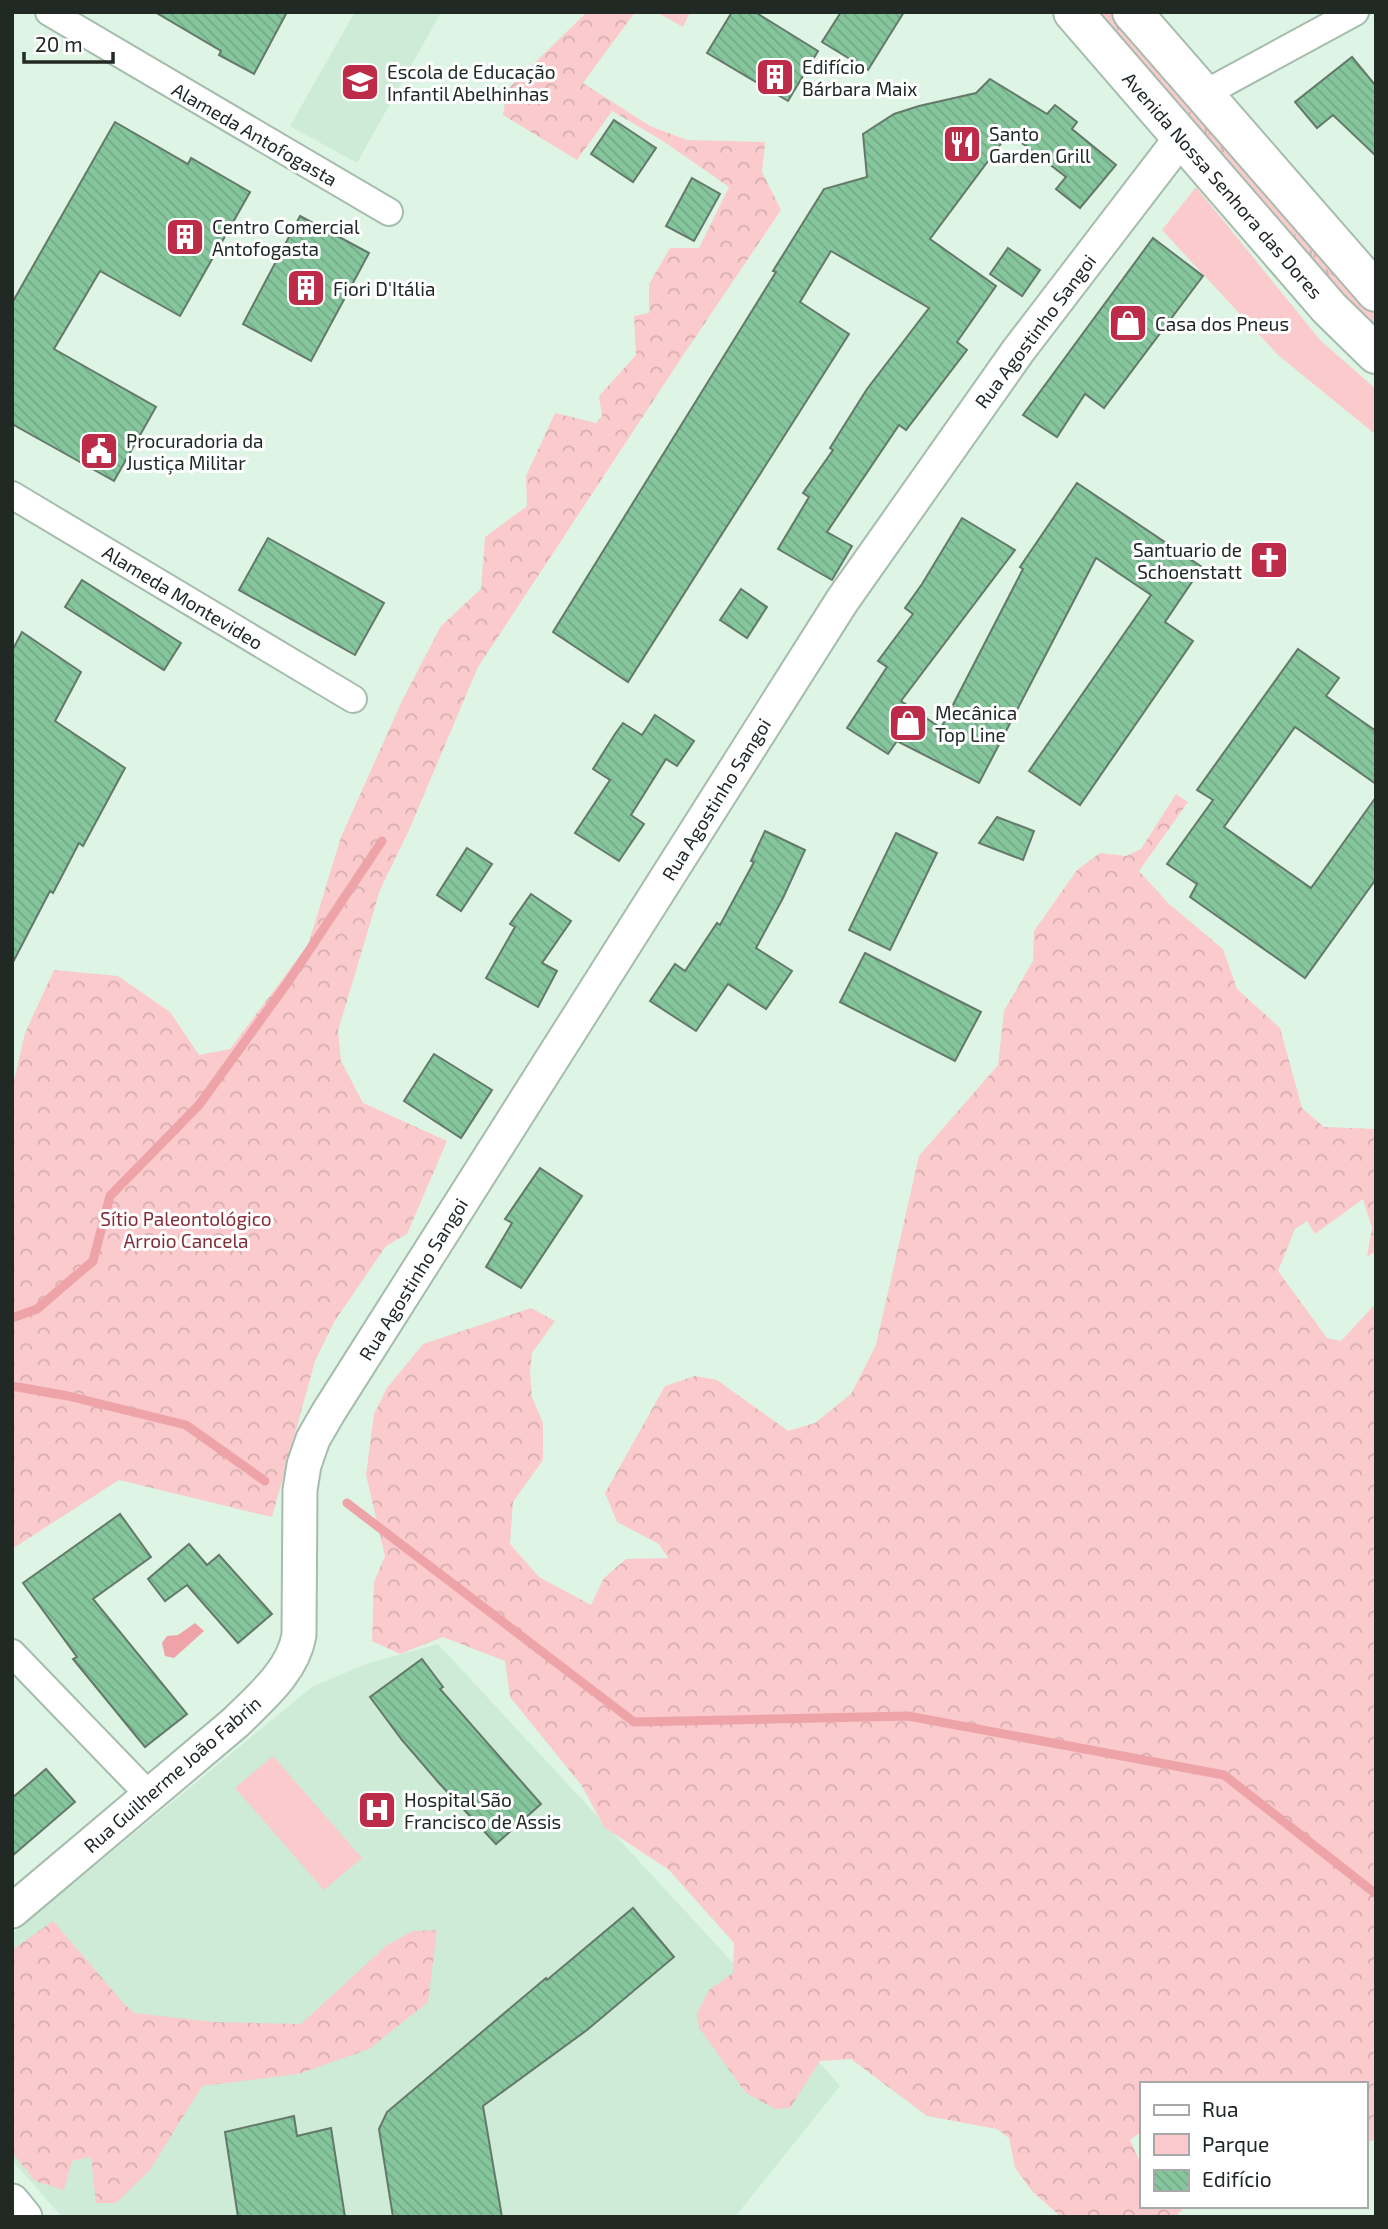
<svg xmlns="http://www.w3.org/2000/svg" width="1388" height="2229" font-family="'Exo 2',sans-serif">
	<defs>
		<pattern id="grass-tufts" width="24" height="20" patternUnits="userSpaceOnUse" patternTransform="scale(1.75)"><rect width="24" height="20" fill="#facacc"/><path d="M3 7l-1-3M5 7V3M7 7l1-3M15 17l-1-3M17 17v-4M19 17l1-3" fill="none" stroke="#d6aeaf"/></pattern>
		<pattern id="forest-crowns" width="20" height="18" patternUnits="userSpaceOnUse" patternTransform="scale(1.75)"><rect width="20" height="18" fill="#facacc"/><path d="M2 6a3 3 0 1 1 6 0M12 15a3 3 0 1 1 6 0" fill="none" stroke="#d6aeaf"/></pattern>
		<pattern id="building-back-hatch" width="6" height="6" patternUnits="userSpaceOnUse" patternTransform="scale(1.75)"><rect width="6" height="6" fill="#86c69d"/><path d="M-1 5l2 2M0 0l6 6M5-1l2 2" fill="none" stroke="#73aa87"/></pattern>
	</defs>
	<rect width="100%" height="100%" fill="#def5e5"/>
	<!-- built -->
	<g fill="#cdebd7">
		<path d="M355 12H384L388 15 390 12H441L357 163 290 126Z"/>
		<path d="M438 1644 724 1953 840 2086 735 2217H62L12 2160V1934L312 1687 366 1664Z"/>
	</g>
	<!-- grass -->
	<path fill="url(#grass-tufts)" d="M1093 12H1109L1300 235 1376 310V330L1346 301Z"/>
	<!-- forest -->
	<g fill="url(#forest-crowns)">
		<path d="M587 12H635L583 83 650 126 687 140 765 142 762 172 781 210 684 354 478 667 409 830 380 890 338 1031 341 1061 363 1103 447 1141 407 1234 386 1246 334 1322 315 1361 272 1517 119 1480 12 1549V1089L25 1033 54 970 118 976 170 1012 199 1055 230 1049 308 945 341 837 402 701 441 626 481 589 485 537 527 506 526 476 555 413 596 423 602 416 599 396 636 355 634 316 649 313V284L670 248H699L729 187 663 141 612 111 577 160 503 115 507 90Z"/>
		<path d="M656 12H690L683 27Z"/>
		<path d="M1176 794 1188 802 1139 871 1169 904 1223 949 1237 989 1280 1028 1302 1108 1324 1127 1376 1129V1251L1367 1257 1372 1228 1363 1199 1315 1234 1307 1221 1295 1229 1278 1271 1327 1338 1341 1341 1376 1303V2140L1365 2142V2084H1141V2132L1130 2140 1141 2164V2206H1185L1176 2217H1061L1032 2191 1015 2168 1009 2138 997 2129 927 2116 851 2059 820 2061 790 2108 775 2109 746 2093 699 2028 697 2013 709 1990 733 1973 734 1943 669 1870 604 1827 582 1786 510 1697 505 1661 443 1637 400 1654 372 1641 374 1582 385 1556 366 1475 374 1414 387 1388 423 1344 531 1308 555 1321 532 1353 530 1372 532 1397 543 1423V1460L513 1502 510 1544 539 1577 591 1605 604 1578 626 1559 668 1558 659 1544 617 1522 605 1493 665 1386 695 1376 717 1380 788 1431 815 1423 851 1394 876 1345 919 1156 998 1065 1004 1011 1033 961 1034 931 1077 870 1100 853 1126 856 1141 849Z"/>
		<path d="M53 1921 125 2005 134 2013 213 2022 301 2024 387 1945 413 1931 437 1930 428 2002 369 2049 298 2074 202 2086 150 2170 116 2203H96L91 2157 72 2161 64 2190 35 2181 12 2152V1950Z"/>
	</g>
	<!-- park -->
	<g fill="#facacc">
		<path d="M1196 187 1321 341 1376 389V435L1278 355 1162 230Z"/>
		<path d="M273 1756 362 1858 324 1890 235 1788Z"/>
	</g>
	<!-- water -->
	<path fill="#eda3a7" d="M195 1623 204 1631 174 1658 165 1656 162 1643 167 1636 178 1635Z"/>
	<g fill="none" stroke-linecap="round" stroke-linejoin="round">
		<!-- stream -->
		<g stroke="#eda3a7" stroke-width="9">
			<path d="M12 1318 37 1309 93 1261 110 1196 199 1105 288 982 382 841"/>
			<path d="M12 1386 68 1396 186 1425 265 1481"/>
			<path d="M347 1503 634 1722 908 1716 1224 1775 1376 1894"/>
		</g>
	</g>
	<!-- building -->
	<g fill="url(#building-back-hatch)" stroke="#64796b" stroke-width="2">
		<path d="M155 12H287L254 74 219 55 221 51Z"/>
		<path d="M732 12H755L818 51 788 101 707 53Z"/>
		<path d="M841 12H904L868 70 822 42Z"/>
		<path d="M1352 57 1376 86V156L1333 115 1317 128 1295 102Z"/>
		<path d="M990 79 1047 114 1055 105 1077 122 1072 129 1116 165 1080 208 1056 189 1066 177 1009 133 930 239 996 286 957 342 967 350 906 430 899 425 827 532 852 546 832 580 778 549 809 497 803 493 833 450 830 448 867 389 929 308 831 251 800 302 849 334 628 682 553 632 776 272 773 271 824 189 867 177 863 134 894 114 919 106 976 93Z"/>
		<path d="M614 120 656 148 633 182 591 154Z"/>
		<path d="M115 122 188 164 191 158 250 192 180 316 100 271 54 349 156 407 114 481 12 424V303Z"/>
		<path d="M692 178 720 194 694 241 666 226Z"/>
		<path d="M300 216 369 253 311 361 243 324Z"/>
		<path d="M1153 238 1203 276 1104 408 1085 394 1057 437 1023 415Z"/>
		<path d="M1008 248 1040 270 1022 296 990 274Z"/>
		<path d="M1077 483 1202 567 1165 622 1193 641 1080 805 1029 771 1151 595 1096 558 979 783 897 741 888 754 847 728 887 667 878 661 913 614 905 608 922 584 962 518 1015 550 901 701 941 728 1023 569 1020 567Z"/>
		<path d="M268 538 384 603 355 655 239 590Z"/>
		<path d="M82 580 181 643 164 670 65 607Z"/>
		<path d="M741 589 767 607 747 638 720 620Z"/>
		<path d="M22 632 81 672 55 721 125 768 83 846 79 843 53 893 50 891 12 964V651Z"/>
		<path d="M1298 649 1339 678 1326 696 1376 731V784L1295 727 1224 827 1311 888 1376 797V879L1305 978 1190 897 1197 884 1167 864 1213 800 1197 790Z"/>
		<path d="M655 715 694 741 677 766 666 759 631 815 644 824 619 861 575 833 610 780 593 769 615 734 623 723 642 735Z"/>
		<path d="M997 817 1034 831 1023 860 979 843Z"/>
		<path d="M765 831 805 850 783 898 756 948 792 971 766 1009 728 984 696 1031 650 1001 675 964 685 971 717 923 720 925 754 862 751 861Z"/>
		<path d="M896 833 937 853 890 950 849 930Z"/>
		<path d="M467 848 492 864 461 911 437 895Z"/>
		<path d="M531 894 571 921 542 963 557 971 538 1007 486 978 515 927 510 924Z"/>
		<path d="M865 953 981 1012 955 1061 840 1002Z"/>
		<path d="M434 1054 492 1090 461 1138 404 1101Z"/>
		<path d="M540 1168 582 1196 521 1288 486 1267 512 1223 505 1219Z"/>
		<path d="M120 1514 151 1557 93 1599 187 1714 145 1747 73 1659 77 1657 23 1583Z"/>
		<path d="M189 1544 207 1565 219 1555 272 1614 238 1643 187 1585 165 1601 148 1579Z"/>
		<path d="M422 1659 443 1687 440 1689 541 1804 496 1844 439 1783 402 1740 370 1697Z"/>
		<path d="M46 1769 75 1802 12 1856V1798Z"/>
		<path d="M633 1908 674 1957 587 2030 483 2106 502 2217H393L379 2129 387 2112 546 1978 547 1980Z"/>
		<path d="M294 2116 297 2136 331 2128 345 2217H238L225 2132Z"/>
	</g>
	<g fill="none" stroke-linecap="round" stroke-linejoin="round">
		<!-- minor casing -->
		<g stroke="#a6bcad" stroke-width="30">
			<g id="minor">
				<path d="M49 12 389 212"/>
				<path d="M1204 94 1355 12"/>
				<path d="M12 495 353 699"/>
				<path d="M12 1653 150 1796"/>
			</g>
		</g>
		<!-- tertiary casing -->
		<g stroke="#a6bcad" stroke-width="37">
			<g id="tertiary">
				<path d="M12 1911 236 1722C261 1697 293 1671 299 1635L300 1490 304 1465 313 1439 328 1413 842 601 1018 351 1181 138"/>
				<path d="M12 2201 25 2217"/>
			</g>
		</g>
		<!-- primary casing -->
		<g stroke="#a6bcad" stroke-width="42">
			<g id="primary">
				<path d="M1073 12 1329 308 1376 354"/>
				<path d="M1132 12 1376 292"/>
			</g>
		</g>
		<!-- minor -->
		<use href="#minor" stroke="#fff" stroke-width="26"/>
		<!-- tertiary -->
		<use href="#tertiary" stroke="#fff" stroke-width="33"/>
		<!-- primary -->
		<use href="#primary" stroke="#fff" stroke-width="38"/>
	</g>
	<!-- icons -->
	<defs>
		<g id="building-square" transform="scale(2.0125)"><rect x="-9" y="-9" width="18" height="18" rx="4" fill="#bc2b48" stroke="#fff"/><path d="M-4-6H4V6H1V3H-1V6H-4ZM-2.5-4.3h1.7v1.8h-1.7ZM.8-4.3h1.7v1.8H.8ZM-2.5-1h1.7V.8h-1.7ZM.8-1h1.7V.8H.8Z" fill="#fff"/></g>
		<g id="school-square" transform="scale(2.0125)"><rect x="-9" y="-9" width="18" height="18" rx="4" fill="#bc2b48" stroke="#fff"/><path d="M0-5L7-2L0 1L-7-2ZM-4 1L0 2.5L4 1V4Q0 6-4 4Z" fill="#fff"/></g>
		<g id="restaurant-square" transform="scale(2.0125)"><rect x="-9" y="-9" width="18" height="18" rx="4" fill="#bc2b48" stroke="#fff"/><path d="M-5-6h1v4h1v-4h1v4h1v-4h1v5L-1.5 .5V6h-2V.5L-5-1ZM5-6V6H3V1.5H1.5Q1.5-4 5-6Z" fill="#fff"/></g>
		<g id="shop-square" transform="scale(2.0125)"><rect x="-9" y="-9" width="18" height="18" rx="4" fill="#bc2b48" stroke="#fff"/><path d="M-5-2.5h2.3a2.7 3.5 0 0 1 5.4 0H5L5.5 6h-11ZM-1.5-2.5h3a1.5 2.3 0 0 0-3 0Z" fill="#fff"/></g>
		<g id="civic-square" transform="scale(2.0125)"><rect x="-9" y="-9" width="18" height="18" rx="4" fill="#bc2b48" stroke="#fff"/><path d="M-.6-6.5H3V-4.5H.6V-3L4-1V1h2V6H-6V1h2V-1L-.6-3ZM-1.2 2.5V6h2.4V2.5Z" fill="#fff"/></g>
		<g id="church-square" transform="scale(2.0125)"><rect x="-9" y="-9" width="18" height="18" rx="4" fill="#bc2b48" stroke="#fff"/><path d="M-1.2-6h2.4v3.5h3.3v2.4h-3.3V6h-2.4V-.1h-3.3v-2.4h3.3Z" fill="#fff"/></g>
		<g id="hospital-square" transform="scale(2.0125)"><rect x="-9" y="-9" width="18" height="18" rx="4" fill="#bc2b48" stroke="#fff"/><path d="M-5-5h3v3.5h4V-5h3V5h-3V1.5h-4V5h-3Z" fill="#fff"/></g>
	</defs>
	<g fill-rule="evenodd">
		<use href="#building-square" x="775" y="77"/>
		<use href="#school-square" x="360" y="82"/>
		<use href="#restaurant-square" x="962" y="144"/>
		<use href="#building-square" x="185" y="237"/>
		<use href="#building-square" x="306" y="288"/>
		<use href="#shop-square" x="1128" y="323"/>
		<use href="#civic-square" x="99" y="451"/>
		<use href="#church-square" x="1269" y="560"/>
		<use href="#shop-square" x="908" y="723"/>
		<use href="#hospital-square" x="377" y="1810"/>
	</g>
	<g text-anchor="middle" dominant-baseline="central" stroke-width="6" stroke-linejoin="round" paint-order="stroke">
		<!-- poi labels -->
		<g font-size="19" fill="#212924" stroke="#fff" text-anchor="start">
			<text x="802" y="66">Edifício<tspan x="802" dy="22">Bárbara Maix</tspan></text>
			<text x="387" y="71">Escola de Educação<tspan x="387" dy="22">Infantil Abelhinhas</tspan></text>
			<text x="989" y="133">Santo<tspan x="989" dy="22">Garden Grill</tspan></text>
			<text x="212" y="226">Centro Comercial<tspan x="212" dy="22">Antofogasta</tspan></text>
			<text x="333" y="288">Fiori D'Itália</text>
			<text x="1155" y="323">Casa dos Pneus</text>
			<text x="126" y="440">Procuradoria da<tspan x="126" dy="22">Justiça Militar</tspan></text>
			<text x="1242" y="549" text-anchor="end">Santuario de<tspan x="1242" dy="22">Schoenstatt</tspan></text>
			<text x="935" y="712">Mecânica<tspan x="935" dy="22">Top Line</tspan></text>
			<text x="404" y="1799">Hospital São<tspan x="404" dy="22">Francisco de Assis</tspan></text>
		</g>
		<!-- street labels -->
		<g font-size="19" fill="#212924" stroke="#fff">
			<text transform="translate(255 134) rotate(30)">Alameda Antofogasta</text>
			<text transform="translate(1223 185) rotate(49)">Avenida Nossa Senhora das Dores</text>
			<text transform="translate(1035 331) rotate(-53)">Rua Agostinho Sangoi</text>
			<text transform="translate(183 597) rotate(31)">Alameda Montevideo</text>
			<text transform="translate(716 799) rotate(-58)">Rua Agostinho Sangoi</text>
			<text transform="translate(413 1279) rotate(-58)">Rua Agostinho Sangoi</text>
			<text transform="translate(172 1774) rotate(-41)">Rua Guilherme João Fabrin</text>
		</g>
		<!-- park labels -->
		<g font-size="19" fill="#832d39" stroke="#fff">
			<text x="186" y="1218">Sítio Paleontológico<tspan x="186" dy="22">Arroio Cancela</tspan></text>
		</g>
	</g>
	<!-- border -->
	<rect width="1388" height="2229" fill="none" stroke="#212924" stroke-width="28"/>
	<!-- legend -->
	<rect x="1140" y="2082" width="228" height="126" fill="#ffffff" stroke="#a6a9a7" stroke-width="2"/>
	<rect x="1154" y="2105" width="35" height="10" fill="#ffffff" stroke="#a6a9a7" stroke-width="2"/>
	<text x="1202" y="2117" font-size="21" fill="#212924">Rua</text>
	<rect x="1154" y="2134" width="35" height="21" fill="#facacc" stroke="#a6a9a7" stroke-width="2"/>
	<text x="1202" y="2152" font-size="21" fill="#212924">Parque</text>
	<rect x="1154" y="2170" width="35" height="21" fill="url(#building-back-hatch)" stroke="#a6a9a7" stroke-width="2"/>
	<text x="1202" y="2187" font-size="21" fill="#212924">Edifício</text>
	<!-- scale -->
	<path d="M24 52v10h89v-10" fill="none" stroke="#212924" stroke-width="3.5"/>
	<text x="35" y="52" font-size="21" fill="#212924" stroke="#ffffff" stroke-width="5" paint-order="stroke">20 m</text>
</svg>
